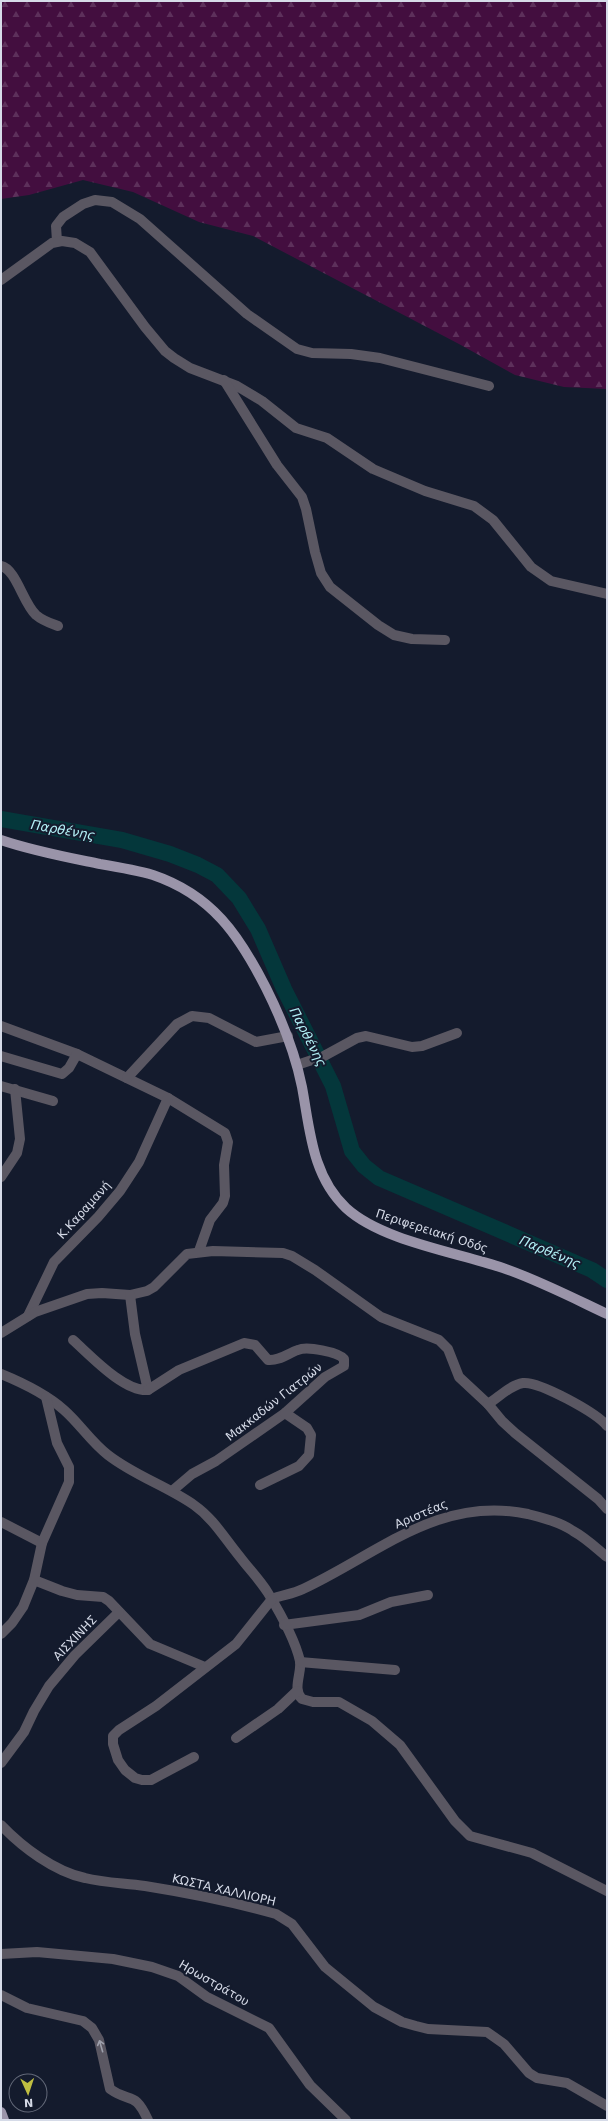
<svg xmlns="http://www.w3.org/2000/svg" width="608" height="2121" font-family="'DejaVu Sans',sans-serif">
	<defs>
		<pattern id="forest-firs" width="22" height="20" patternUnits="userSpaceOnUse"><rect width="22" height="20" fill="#430e3f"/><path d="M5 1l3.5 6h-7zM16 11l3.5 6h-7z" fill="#5d305b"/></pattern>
	</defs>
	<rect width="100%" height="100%" fill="#141b2d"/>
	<!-- forest -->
	<path fill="url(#forest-firs)" d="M1 1H607V389L564 387 515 375 459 344 253 236 199 222 133 192 83 180 29 195 1 199Z"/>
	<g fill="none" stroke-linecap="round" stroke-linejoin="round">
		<!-- river -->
		<path stroke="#04373b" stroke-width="16" d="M1 819 122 840 170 854 198 865 217 875 239 898 258 929 284 989 333 1086 352 1151 364 1166 379 1178 592 1270 607 1280"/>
		<!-- minor -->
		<g stroke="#5a5762" stroke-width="10">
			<path d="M57 241 56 226 63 217 83 204 95 200 112 202 140 219 247 314 297 349 312 353 351 354 380 358 489 386"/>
			<path d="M1 280 52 243 62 241 75 243 90 252 145 327 165 351 174 358 190 368 237 386 262 401 296 428 327 438 373 469 425 491 474 506 493 520 531 567 551 581 607 594"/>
			<path d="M224 380 277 465 302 497 306 509 315 552 321 573 330 587 378 625 394 635 412 639 445 640"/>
			<path d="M1 566C16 569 23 603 36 615 43 621 50 623 58 626"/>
			<path d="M1 1026 77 1054"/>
			<path d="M1 1056 62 1074 69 1068 77 1054 168 1098 225 1133 228 1142 224 1165 225 1196 223 1203 210 1220 199 1251"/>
			<path d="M297 1065 324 1056 357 1038 366 1036 412 1047 422 1046 457 1033"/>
			<path d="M127 1078 177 1024 192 1016 209 1018 256 1042 288 1036"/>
			<path d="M1 1086 53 1101"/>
			<path d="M1 1177 17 1153 20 1139 15 1089"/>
			<path d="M28 1316 54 1262 98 1217 120 1191 139 1162 168 1098"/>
			<path d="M1 1333 35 1312 87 1294 102 1293 130 1295 147 1291 154 1287 187 1254 213 1251 283 1253 292 1256 315 1270 381 1317 439 1340 448 1349 459 1377 488 1404C498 1398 510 1385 523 1383 539 1381 597 1413 607 1426"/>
			<path d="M73 1340C91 1356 124 1392 148 1390L135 1334 130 1295"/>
			<path d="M1 1374C23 1383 46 1394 64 1410 80 1424 91 1442 108 1455 135 1476 167 1486 194 1505 214 1519 225 1539 240 1557 249 1569 260 1580 268 1593 279 1611 295 1640 300 1661 302 1673 292 1689 302 1699L313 1702H339L372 1721 400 1745 455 1821 470 1836 532 1853 607 1891"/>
			<path d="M148 1390 179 1370 244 1343 255 1345 268 1360C280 1361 288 1353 298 1350 307 1346 338 1352 344 1359V1366L325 1377 285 1413 216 1461 192 1474 172 1491"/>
			<path d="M488 1404 502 1421 515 1433 598 1499 607 1509"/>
			<path d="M260 1485 299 1466 309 1455 311 1435 307 1428 285 1413"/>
			<path d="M1 1522 42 1543"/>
			<path d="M34 1580 62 1591 77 1595 103 1597 109 1601 150 1644 205 1667"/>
			<path d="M272 1599C282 1595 293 1594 303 1589 378 1554 439 1495 528 1514 543 1518 560 1522 573 1531 586 1538 596 1548 607 1557"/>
			<path d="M284 1625 359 1615 391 1602 428 1595"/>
			<path d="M1 1634 12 1623 23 1607 34 1580 42 1543 69 1482V1467L57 1443 46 1397"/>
			<path d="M300 1662 395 1670"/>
			<path d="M236 1738 278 1709 297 1691"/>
			<path d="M194 1757 151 1780H142L135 1778 125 1770 118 1760 113 1744V1736L119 1730 156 1706 236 1644 272 1599"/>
			<path d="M1 1763 24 1732 34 1711 49 1686 75 1655 119 1612"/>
			<path d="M1 1825C22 1847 55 1872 85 1878 105 1883 125 1883 145 1886 189 1893 234 1902 276 1914L292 1924 325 1967 374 2007 402 2022 416 2026 428 2029 487 2032 504 2044 529 2073 537 2078 567 2083 607 2106"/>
			<path d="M1 1954 37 1952 113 1959 152 1967 178 1976 207 1997 269 2028 310 2085 346 2120"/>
			<path d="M1 1995 27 2008 83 2021 92 2028 99 2040 110 2089C131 2104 134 2090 148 2120"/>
		</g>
		<!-- major -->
		<g stroke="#9a94a9" stroke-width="10">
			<path d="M1 840C33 851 66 857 100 864 118 867 136 870 153 875 212 895 239 935 266 988 282 1020 295 1052 302 1087 310 1130 312 1176 346 1208 382 1241 456 1252 503 1268 538 1280 573 1298 607 1314"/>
			<path d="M1 2112 4 2120"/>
		</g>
	</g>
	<!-- one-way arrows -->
	<defs><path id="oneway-shaft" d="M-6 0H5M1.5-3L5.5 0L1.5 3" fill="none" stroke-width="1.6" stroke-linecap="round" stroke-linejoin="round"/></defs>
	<use stroke="#9ea0ac" href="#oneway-shaft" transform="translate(101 2046) rotate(-106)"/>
	<g text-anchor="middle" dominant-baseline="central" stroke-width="4" stroke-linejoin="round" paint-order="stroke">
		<!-- street labels -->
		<g font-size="12" fill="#d6dbe8" stroke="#141b2d">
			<text transform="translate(84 1210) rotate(-48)">Κ.Καραμανή</text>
			<text transform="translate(432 1231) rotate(18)">Περιφερειακή Οδός</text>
			<text transform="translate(274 1402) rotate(-38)">Μακκαδών Γιατρών</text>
			<text transform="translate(421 1514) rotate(-23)">Αριστέας</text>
			<text transform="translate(75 1638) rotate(-46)">ΑΙΣΧΙΝΗΣ</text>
			<text transform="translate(224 1890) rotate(13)">ΚΩΣΤΑ ΧΑΛΛΙΟΡΗ</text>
			<text transform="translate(214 1983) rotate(30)">Ηρωστράτου</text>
		</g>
		<!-- water labels -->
		<g font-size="13" font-style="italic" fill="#b2f0f6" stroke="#141b2d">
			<text transform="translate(63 830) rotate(10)">Παρθένης</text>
			<text transform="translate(308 1037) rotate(63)">Παρθένης</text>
			<text transform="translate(550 1252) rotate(23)">Παρθένης</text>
		</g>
	</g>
	<!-- border -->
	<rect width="608" height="2121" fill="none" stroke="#d6dbe8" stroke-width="4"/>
	<!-- north arrow -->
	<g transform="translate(28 2093) rotate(177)"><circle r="19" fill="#141b2d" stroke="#626878"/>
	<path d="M0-3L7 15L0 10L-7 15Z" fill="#c0be41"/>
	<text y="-6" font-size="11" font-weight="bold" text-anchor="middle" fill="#d6dbe8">N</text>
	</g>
</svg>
